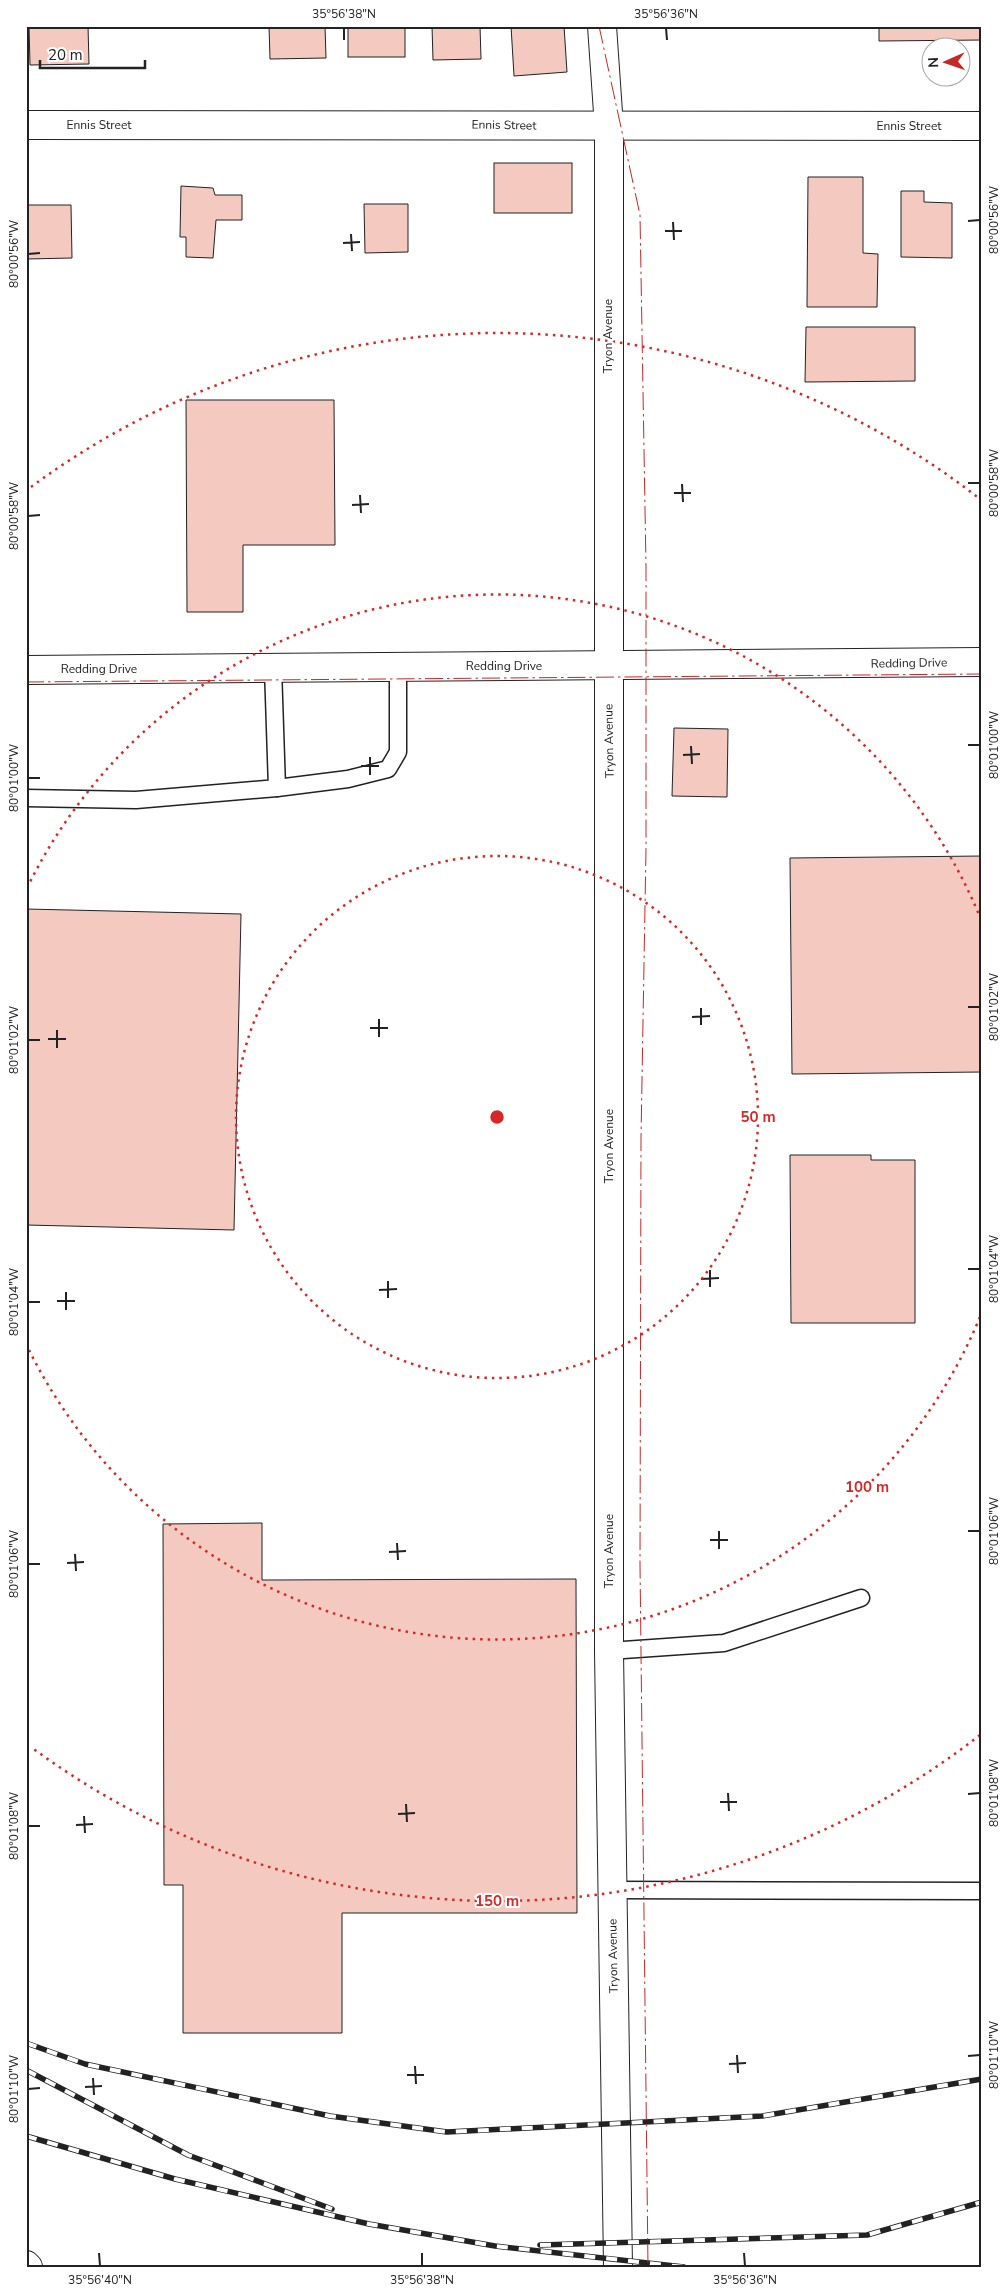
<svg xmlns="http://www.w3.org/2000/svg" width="1008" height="2293" font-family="'Nunito Sans',sans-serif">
	<rect width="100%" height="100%" fill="#fff"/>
	<!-- building -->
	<g fill="#f3c9c0" stroke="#222">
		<path d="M29 26H88L89 64 30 65Z"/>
		<path d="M269 26H325L326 58 270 59Z"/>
		<rect x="348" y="26" width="57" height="31"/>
		<path d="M432 26H480L481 59 433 60Z"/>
		<path d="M511 26H564L567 72 514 76Z"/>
		<path d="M879 26H982V40L879 41Z"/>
		<rect x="494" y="163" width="78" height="50"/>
		<path d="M808 177H863V253L878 254 877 307H807Z"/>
		<path d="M181 186 213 188 215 195H242V220H216L213 258 186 257V237H180Z"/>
		<path d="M901 191H924V202L952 203V258L901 257Z"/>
		<path d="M364 204H408V252L365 253Z"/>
		<path d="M26 205H71L72 258 26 259Z"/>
		<path d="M806 327H915V381L805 382Z"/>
		<path d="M186 400H334L335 545H243V612H187Z"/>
		<path d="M674 728 728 729 727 797 672 796Z"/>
		<path d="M982 856V1072L792 1074 790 858Z"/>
		<path d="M26 909 241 914 234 1230 26 1225Z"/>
		<path d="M790 1155H871V1160H915V1323H791Z"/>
		<path d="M262 1523V1580L576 1579 577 1913H342V2033H183V1885H164L163 1524Z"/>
	</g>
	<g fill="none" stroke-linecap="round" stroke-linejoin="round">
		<!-- lane casing -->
		<g stroke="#222" stroke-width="19">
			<g id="lane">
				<path d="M277 788 348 779 388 769 398 752V667"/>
				<path d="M26 798 136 800 277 788 273 668"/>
				<path d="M609 1651 724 1643 861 1598"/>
				<path d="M612 1890 982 1891"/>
			</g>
		</g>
		<!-- street casing -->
		<g stroke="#222" stroke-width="30">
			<g id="street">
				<path d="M602 26 609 127V1651L618 2267"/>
				<path d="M26 125C345 124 663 127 982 126"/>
				<path d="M26 670 982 662"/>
				<path d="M26 2265 28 2267"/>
			</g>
		</g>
		<!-- lane -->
		<use href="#lane" stroke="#fff" stroke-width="16"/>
		<!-- street -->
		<use href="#street" stroke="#fff" stroke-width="28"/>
		<!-- rail casing -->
		<g stroke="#222" stroke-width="5.5">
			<g id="rail">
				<path d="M26 2043 85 2064 330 2116 447 2132 762 2116 982 2079"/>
				<path d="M26 2070 188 2155 332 2209"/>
				<path d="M26 2136 175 2179 369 2224 495 2246 684 2267"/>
				<path d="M540 2245 867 2235 982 2202"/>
			</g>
		</g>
		<!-- rail -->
		<use href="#rail" stroke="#fff" stroke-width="4" stroke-dasharray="11" stroke-linecap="butt"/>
		<!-- power -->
		<g stroke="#c62828" stroke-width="1" stroke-dasharray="18 4 2.5 4" stroke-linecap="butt">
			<path d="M599 26 640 215 646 567V849L641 1138 640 1564 648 2267"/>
			<path d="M26 682 982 674"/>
		</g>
	</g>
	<!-- ticks -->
	<path fill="none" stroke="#222" stroke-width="2" d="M344 28V40M666 28 667 40M968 221 980 220M673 222 674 240M665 231H682M351 234 352 251M343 243 360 242M28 254 40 253M968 483H980M682 484 683 502M674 493H691M360 495 361 513M352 505 369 504M28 516 40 515M968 745H980M691 746 692 764M683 755 700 754M370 757V775M361 766H379M28 778H40M968 1007H980M701 1008V1025M692 1017 710 1016M379 1019V1037M370 1028H388M57 1030V1048M48 1039H66M28 1040H40M968 1269H980M710 1270V1287M701 1279 719 1278M388 1281V1298M379 1290 397 1289M66 1292V1310M57 1301H75M28 1302H40M719 1531V1549M968 1531H980M710 1540H728M397 1543 398 1560M389 1552 406 1551M75 1554 76 1571M67 1563 84 1562M28 1564H40M728 1793 729 1811M968 1794 980 1793M720 1802H737M406 1804 407 1822M398 1814 415 1813M84 1816 85 1833M76 1825 93 1824M28 1826H40M737 2055 738 2073M968 2056 980 2055M729 2064 746 2063M415 2066 416 2084M407 2075H424M93 2078 94 2095M85 2087 102 2086M28 2089 40 2088M99 2253 100 2266M422 2253V2266M744 2253 745 2266"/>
	<!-- distance rings -->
	<g fill="none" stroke="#d62828" stroke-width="2.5" stroke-dasharray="2.5 5">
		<circle cx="497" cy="1117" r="261"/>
		<path d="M980 1317A523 523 0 0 1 27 1346M27 888A523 523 0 0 1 980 917"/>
		<path d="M980 1735A784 784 0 0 1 31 1747M31 487A784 784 0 0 1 980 499"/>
	</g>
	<g text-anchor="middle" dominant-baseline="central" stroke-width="4" stroke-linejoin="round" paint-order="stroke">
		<!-- street labels -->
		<g font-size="12" fill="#222" stroke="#fff">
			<text x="99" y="125">Ennis Street</text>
			<text transform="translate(504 125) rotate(1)">Ennis Street</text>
			<text x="909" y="126">Ennis Street</text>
			<text transform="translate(608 336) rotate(-90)">Tryon Avenue</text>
			<text transform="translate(909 663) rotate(-1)">Redding Drive</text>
			<text x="504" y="666">Redding Drive</text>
			<text x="99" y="669">Redding Drive</text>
			<text transform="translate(609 741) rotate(-91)">Tryon Avenue</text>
			<text transform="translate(609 1146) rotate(-90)">Tryon Avenue</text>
			<text transform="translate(609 1551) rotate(-90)">Tryon Avenue</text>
			<text transform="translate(613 1956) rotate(-91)">Tryon Avenue</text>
		</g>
	</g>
	<circle cx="497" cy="1117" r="8" fill="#d62828" stroke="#fff" stroke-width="2.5"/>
	<g font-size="15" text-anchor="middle" font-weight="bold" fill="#d62828" stroke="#fff" stroke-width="4" stroke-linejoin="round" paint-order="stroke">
		<text x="758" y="1122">50 m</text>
		<text x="867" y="1492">100 m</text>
		<text x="497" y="1906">150 m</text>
	</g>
	<!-- border -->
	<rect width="1008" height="2293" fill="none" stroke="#ffffff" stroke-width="55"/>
	<!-- north arrow -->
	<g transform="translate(946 62) rotate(268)"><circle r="24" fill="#ffffff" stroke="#a7a7a7"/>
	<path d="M0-4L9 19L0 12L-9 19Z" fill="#c62828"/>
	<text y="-8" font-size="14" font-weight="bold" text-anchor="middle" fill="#222222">N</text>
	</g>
	<!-- scale -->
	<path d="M40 60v8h105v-8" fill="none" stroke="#222222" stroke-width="2.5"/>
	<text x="48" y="60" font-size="15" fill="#222222" stroke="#ffffff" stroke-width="4" paint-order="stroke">20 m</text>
	<rect x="28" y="28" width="952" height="2238" fill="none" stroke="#222" stroke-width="2"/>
	<g font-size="12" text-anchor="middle" fill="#222">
		<text x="344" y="18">35°56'38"N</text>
		<text x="666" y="18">35°56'36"N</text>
		<text transform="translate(994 220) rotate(-90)" y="4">80°00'56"W</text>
		<text transform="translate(14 254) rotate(-90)" y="4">80°00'56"W</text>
		<text transform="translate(994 483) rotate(-90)" y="4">80°00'58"W</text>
		<text transform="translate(14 516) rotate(-90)" y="4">80°00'58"W</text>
		<text transform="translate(994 745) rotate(-90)" y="4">80°01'00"W</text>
		<text transform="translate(14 778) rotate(-90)" y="4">80°01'00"W</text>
		<text transform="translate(994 1007) rotate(-90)" y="4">80°01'02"W</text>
		<text transform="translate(14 1040) rotate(-90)" y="4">80°01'02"W</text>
		<text transform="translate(994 1269) rotate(-90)" y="4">80°01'04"W</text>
		<text transform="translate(14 1302) rotate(-90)" y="4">80°01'04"W</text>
		<text transform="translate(994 1531) rotate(-90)" y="4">80°01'06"W</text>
		<text transform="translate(14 1564) rotate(-90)" y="4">80°01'06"W</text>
		<text transform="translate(994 1793) rotate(-90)" y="4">80°01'08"W</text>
		<text transform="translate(14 1826) rotate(-90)" y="4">80°01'08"W</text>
		<text transform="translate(994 2055) rotate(-90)" y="4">80°01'10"W</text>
		<text transform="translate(14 2089) rotate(-90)" y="4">80°01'10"W</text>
		<text x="100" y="2284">35°56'40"N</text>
		<text x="422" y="2284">35°56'38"N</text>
		<text x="745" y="2284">35°56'36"N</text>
	</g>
</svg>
